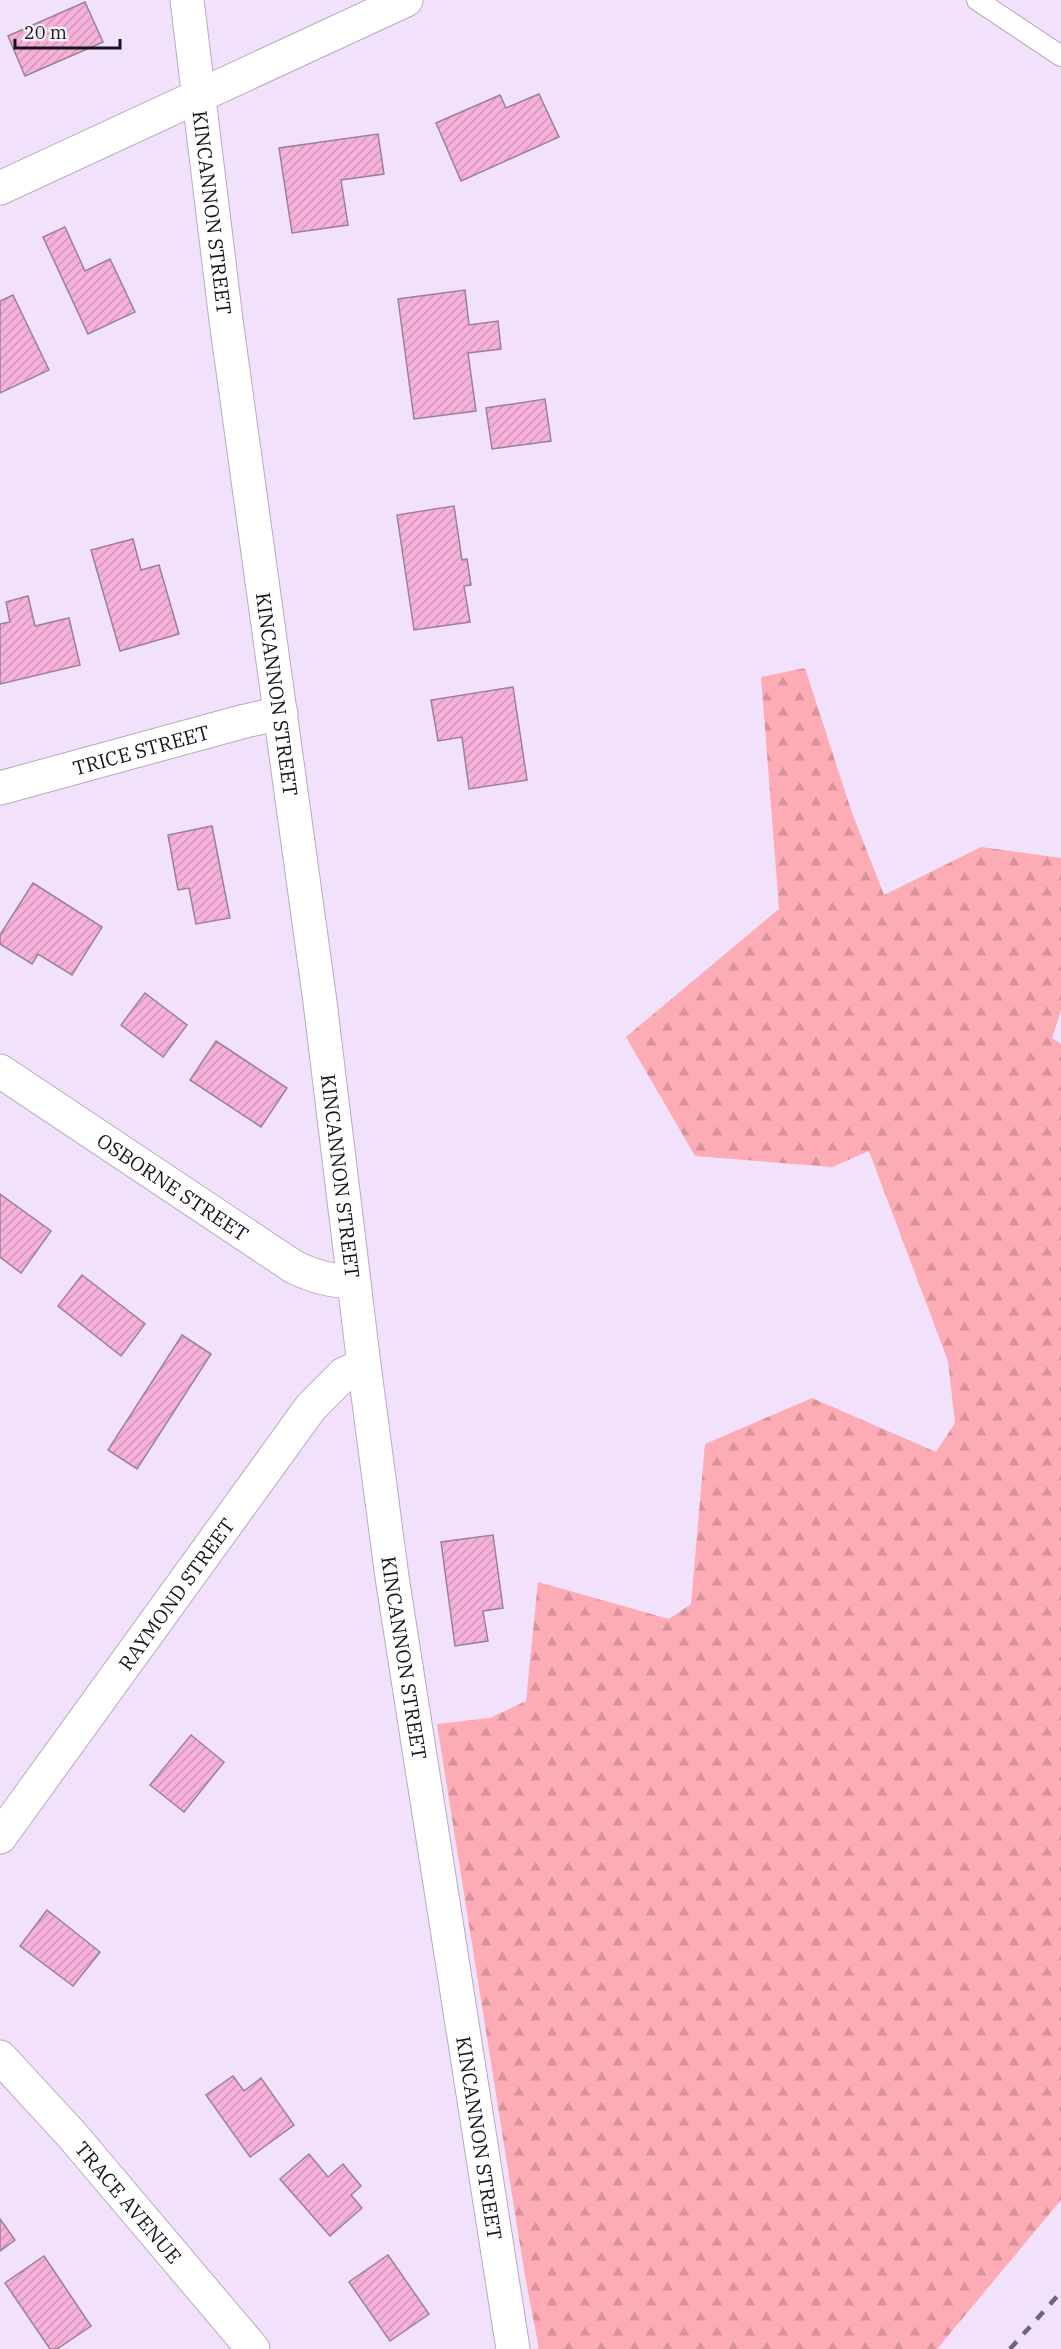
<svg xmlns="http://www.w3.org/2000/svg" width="1061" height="2349" font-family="'IBM Plex Serif',serif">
	<defs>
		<pattern id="forest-firs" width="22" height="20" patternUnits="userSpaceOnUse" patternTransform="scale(1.5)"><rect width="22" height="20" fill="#fdabb4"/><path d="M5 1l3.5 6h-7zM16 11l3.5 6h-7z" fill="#d8929a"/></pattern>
		<pattern id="building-hatch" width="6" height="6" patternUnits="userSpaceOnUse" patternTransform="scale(1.5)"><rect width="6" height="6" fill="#f6b1da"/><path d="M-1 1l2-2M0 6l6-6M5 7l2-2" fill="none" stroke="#d297ba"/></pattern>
	</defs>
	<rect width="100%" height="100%" fill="#f1e1fa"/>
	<!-- forest -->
	<path fill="url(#forest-firs)" d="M805 668 851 810 884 895 981 847 1061 858V1010L1052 1038 1061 1044V2200L937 2349H539L525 2276 437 1724 490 1718 526 1701 538 1582 669 1619 691 1604 705 1444 812 1398 936 1452 955 1423 948 1361 869 1151 832 1167 695 1156 626 1037 779 909 761 677Z"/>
	<!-- building -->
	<g fill="url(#building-hatch)" stroke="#9b8290" stroke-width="1.5">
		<path d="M85 2 103 42 25 76 8 36Z"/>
		<path d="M539 94 559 137 461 181 436 123 500 95 506 108Z"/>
		<path d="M378 134 384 174 341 180 348 225 292 233 279 148Z"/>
		<path d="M65 227 85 271 110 259 135 312 88 334 43 237Z"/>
		<path d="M465 290 469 325 498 321 501 349 468 353 476 411 414 419 398 299Z"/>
		<path d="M13 295 49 370 0 393V301Z"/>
		<path d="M545 399 551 441 492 449 486 408Z"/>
		<path d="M454 506 462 560 467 559 471 585 464 586 470 622 414 630 397 515Z"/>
		<path d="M133 539 141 570 159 565 179 634 120 651 91 550Z"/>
		<path d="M28 596 35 626 69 618 80 665 0 684V624L10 622 6 602Z"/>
		<path d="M513 687 527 780 469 789 462 737 438 741 431 700Z"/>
		<path d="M212 826 230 918 196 924 189 888 178 890 168 835Z"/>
		<path d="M33 883 102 927 72 975 38 954 32 964 0 944V935Z"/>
		<path d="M145 993 187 1025 163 1057 121 1025Z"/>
		<path d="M216 1041 287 1088 261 1127 190 1080Z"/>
		<path d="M0 1194 51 1231 21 1273 0 1257Z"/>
		<path d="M82 1275 145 1324 121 1356 58 1306Z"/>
		<path d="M182 1335 211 1354 137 1469 108 1450Z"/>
		<path d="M493 1535 503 1608 483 1611 488 1641 455 1646 441 1542Z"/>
		<path d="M191 1735 224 1762 184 1812 150 1785Z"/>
		<path d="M47 1910 100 1952 73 1986 20 1946Z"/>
		<path d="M233 2076 244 2091 261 2078 294 2125 250 2157 206 2095Z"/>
		<path d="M309 2154 328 2177 343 2164 361 2186 351 2195 362 2208 330 2236 280 2179Z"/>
		<path d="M0 2219 15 2240 0 2251Z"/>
		<path d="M388 2255 429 2314 390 2341 349 2282Z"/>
		<path d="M44 2256 91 2326 57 2349H50L5 2283Z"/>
	</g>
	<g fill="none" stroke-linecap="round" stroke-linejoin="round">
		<!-- service casing -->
		<g stroke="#b9a9c1" stroke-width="22">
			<path id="service" d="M977 0 1061 56"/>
		</g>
		<!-- minor casing -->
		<g stroke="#b9a9c1" stroke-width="35">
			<g id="minor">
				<path d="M0 188 406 0"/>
				<path id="s1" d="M0 788 245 721 281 713"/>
				<path id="s2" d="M0 1071 294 1267C315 1277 331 1281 354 1282"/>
				<path id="s3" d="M0 1837 311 1407 344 1374 364 1365"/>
				<path id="s4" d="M0 2057 72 2135 253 2349"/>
			</g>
		</g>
		<!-- tertiary casing -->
		<g stroke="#b9a9c1" stroke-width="35">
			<g id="tertiary">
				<path id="s5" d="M187 0 226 320 320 1002 364 1365 392 1577 513 2349"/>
			</g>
		</g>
		<!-- service -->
		<use href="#service" stroke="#fff" stroke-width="20"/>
		<!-- minor -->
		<use href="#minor" stroke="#fff" stroke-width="33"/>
		<!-- tertiary -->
		<use href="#tertiary" stroke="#fff" stroke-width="33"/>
		<!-- rail -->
		<path stroke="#6f6574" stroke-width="4.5" stroke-dasharray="10 10" stroke-linecap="butt" d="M1010 2349 1061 2292"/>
	</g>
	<g text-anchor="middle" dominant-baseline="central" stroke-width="6" stroke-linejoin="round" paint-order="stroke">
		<!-- street labels -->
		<g font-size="20" fill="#19141c" stroke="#f8f2fc">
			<text stroke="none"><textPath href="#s5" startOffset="214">KINCANNON STREET</textPath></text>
			<text stroke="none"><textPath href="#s5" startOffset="700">KINCANNON STREET</textPath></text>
			<text stroke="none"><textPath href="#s1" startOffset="146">TRICE STREET</textPath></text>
			<text stroke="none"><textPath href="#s5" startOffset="1186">KINCANNON STREET</textPath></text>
			<text stroke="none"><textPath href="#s2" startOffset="208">OSBORNE STREET</textPath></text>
			<text stroke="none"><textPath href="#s3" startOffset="300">RAYMOND STREET</textPath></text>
			<text stroke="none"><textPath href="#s5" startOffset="1672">KINCANNON STREET</textPath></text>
			<text stroke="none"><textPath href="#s5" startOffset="2158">KINCANNON STREET</textPath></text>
			<text stroke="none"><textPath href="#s4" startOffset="194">TRACE AVENUE</textPath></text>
		</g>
	</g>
	<!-- scale -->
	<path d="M15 39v9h105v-9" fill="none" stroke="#19141c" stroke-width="3"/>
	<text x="24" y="39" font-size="18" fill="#19141c" stroke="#f8f2fc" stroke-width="4.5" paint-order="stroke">20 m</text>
</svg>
